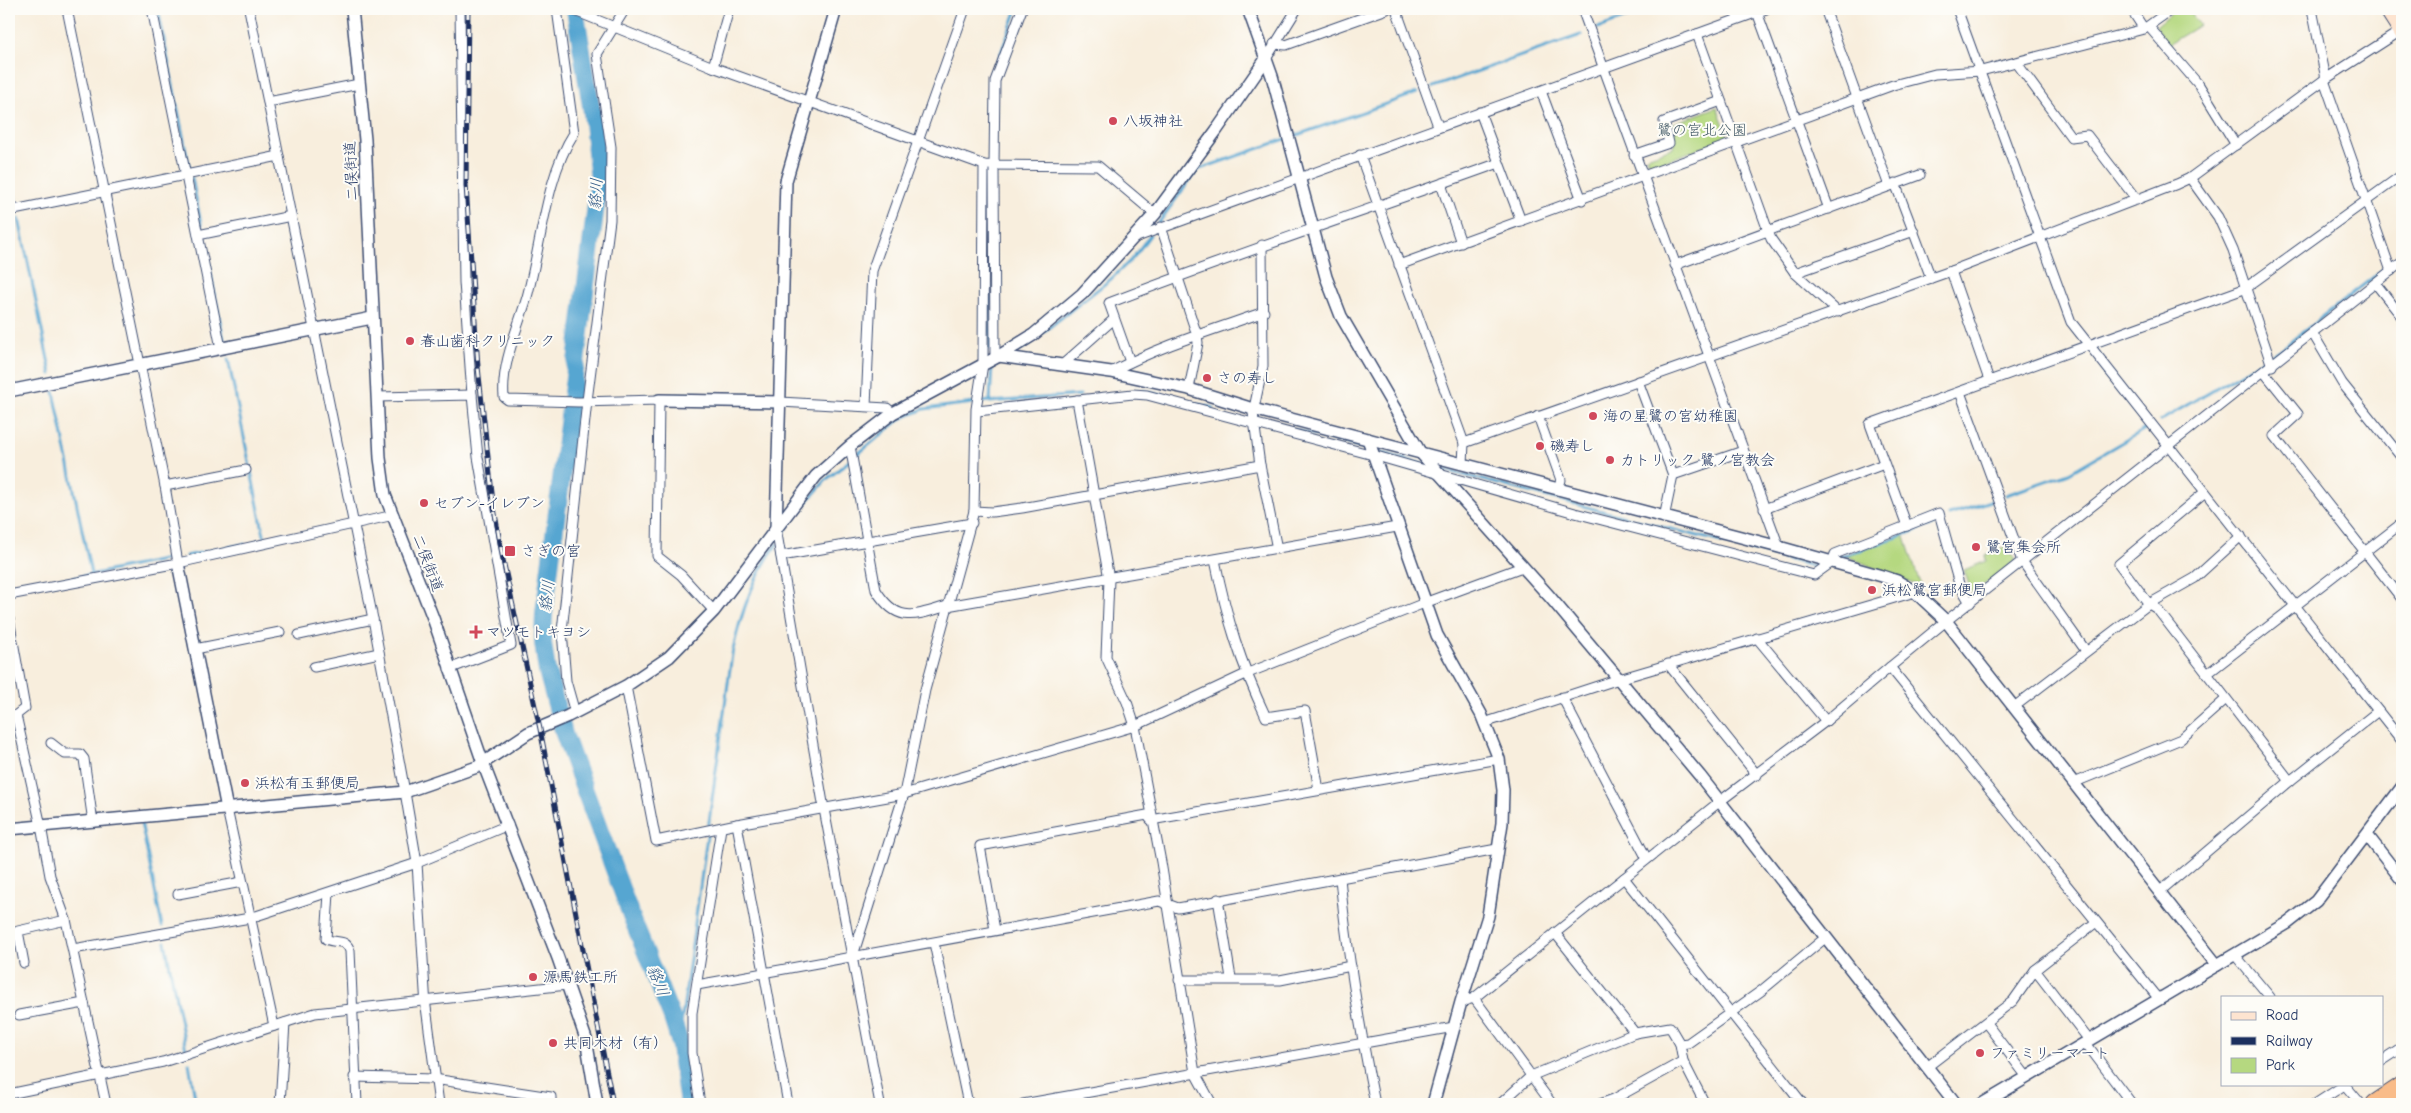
<svg xmlns="http://www.w3.org/2000/svg" width="2411" height="1113" font-family="'Comic Neue','Klee One',sans-serif">
	<rect width="100%" height="100%" fill="#fdfcf7"/>
	<filter id="ink" filterUnits="userSpaceOnUse"><feTurbulence type="fractalNoise" baseFrequency=".02" numOctaves="2"/><feDisplacementMap in="SourceGraphic" scale="10" xChannelSelector="R" yChannelSelector="G"/><feConvolveMatrix kernelMatrix="1 2 1 2 8 2 1 2 1" color-interpolation-filters="sRGB"/></filter>
	<filter id="wash" filterUnits="userSpaceOnUse"><feTurbulence type="fractalNoise" baseFrequency=".0096" numOctaves="4" result="noise"/><feDisplacementMap in="SourceGraphic" scale="20" xChannelSelector="R" yChannelSelector="G"/><feGaussianBlur stdDeviation="1.12" result="paint"/><feColorMatrix in="noise" values="0 0 0 0 0 0 0 0 0 0 0 0 0 0 0 0 0 1.4 0 .05"/><feComposite in="paint" operator="in"/></filter>
	<g filter="url(#wash)">
		<rect width="100%" height="100%" fill="#f8eedd"/>
		<!-- green -->
		<g fill="#b5d880" stroke="#68846f">
			<path d="M2176 9H2187L2200 25 2167 45 2156 26Z"/>
			<path d="M1717 107 1729 138 1651 166 1647 157 1674 147 1669 125Z"/>
			<path d="M1904 534 1921 587 1846 556Z"/>
			<path d="M2009 546 2015 561 1972 594 1964 570 1986 561 1985 556Z"/>
		</g>
		<g fill="none" stroke-linecap="round" stroke-linejoin="round">
			<!-- stream -->
			<g stroke="#57a6d1" stroke-width="3">
				<path d="M158 9 190 171"/>
				<path d="M1598 28 1651 9"/>
				<path d="M995 69 1017 9"/>
				<path d="M1433 87 1581 35"/>
				<path d="M990 157 991 80"/>
				<path d="M9 168 16 203"/>
				<path d="M990 172V350"/>
				<path d="M192 178 224 340"/>
				<path d="M19 219 51 374"/>
				<path d="M1155 228 1197 170 1417 93"/>
				<path d="M1019 351 1111 279 1133 258 1150 235"/>
				<path d="M228 359 265 540H262"/>
				<path d="M992 366 990 402 1080 395"/>
				<path d="M992 366 996 364"/>
				<path d="M1144 391 1213 408"/>
				<path d="M54 392 91 574"/>
				<path d="M1255 419 1367 449"/>
				<path d="M2160 421 2280 350 2402 255"/>
				<path d="M1376 451 1425 465"/>
				<path d="M1441 469 1813 566 1822 563"/>
				<path d="M2006 495 2069 473 2145 429"/>
				<path d="M1949 515 1991 501"/>
				<path d="M780 539 791 520 827 479 902 418 924 409 990 401"/>
				<path d="M186 556 244 544"/>
				<path d="M1835 559 1934 524"/>
				<path d="M54 582 168 559"/>
				<path d="M141 822 162 926"/>
				<path d="M165 942 186 1050"/>
				<path d="M679 1040 732 654C740 616 753 576 777 544"/>
				<path d="M189 1063 196 1104"/>
			</g>
			<!-- river -->
			<path stroke="#57a6d1" stroke-width="18" d="M575 9 592 112 599 181 544 614 543 643 547 671 564 734 632 918 672 1018 679 1040 688 1104"/>
		</g>
	</g>
	<g filter="url(#ink)">
		<g fill="none" stroke-linecap="round" stroke-linejoin="round">
			<!-- minor casing -->
			<g stroke="#3c4c71" stroke-width="11">
				<g id="minor">
					<path d="M67 9 165 486 178 563"/>
					<path d="M152 9 221 348"/>
					<path d="M249 9 373 619 405 792 417 863 426 1007 439 1104"/>
					<path d="M460 9 464 282 472 395"/>
					<path d="M557 9 574 133C546 176 541 246 527 297 518 328 501 364 504 397L508 400 579 402 659 400 657 556 681 575 714 611"/>
					<path d="M570 9 713 67 984 165 1098 166 1155 214"/>
					<path d="M1396 9 1438 126"/>
					<path d="M1582 9 1779 547"/>
					<path d="M1825 9 1889 186"/>
					<path d="M1957 9 2071 322 2402 741"/>
					<path d="M2131 9 2144 29"/>
					<path d="M2312 9 2326 79"/>
					<path d="M1757 12 1829 209"/>
					<path d="M2149 27 2199 85 2236 145"/>
					<path d="M1697 34 1771 239 1795 273 1838 312"/>
					<path d="M1274 44 1286 45 1387 9"/>
					<path d="M1266 59 1297 9"/>
					<path d="M2016 62 2071 137 2087 135 2137 200"/>
					<path d="M713 67 729 9"/>
					<path d="M2324 80 2391 271"/>
					<path d="M1541 91 1582 200"/>
					<path d="M268 102 359 84"/>
					<path d="M1480 112 1521 221"/>
					<path d="M1360 155 1464 443 1463 464"/>
					<path d="M1634 155 1669 143 1664 122 1721 101"/>
					<path d="M2190 178 2218 217 2233 250 2272 366"/>
					<path d="M1895 183 1931 278"/>
					<path d="M1441 184 1461 243"/>
					<path d="M9 211 279 156"/>
					<path d="M1161 227 1197 335 1198 343 1189 389"/>
					<path d="M198 235 291 216"/>
					<path d="M1134 238 1766 9"/>
					<path d="M1399 265 1893 85 1935 74 1981 71 2144 29 2172 9"/>
					<path d="M1675 265 1920 175"/>
					<path d="M1951 271 1989 380"/>
					<path d="M1795 273 1914 231"/>
					<path d="M2376 284 2402 317"/>
					<path d="M2313 334 2342 383 2402 458"/>
					<path d="M995 358 994 166 995 81 1022 9"/>
					<path d="M1130 362 1109 303C1238 253 1369 210 1499 163"/>
					<path d="M1062 365 1114 319"/>
					<path d="M1111 372C1159 346 1213 330 1264 312"/>
					<path d="M2264 372 2298 414 2274 436 2402 599"/>
					<path d="M1638 381 1673 475 1664 518"/>
					<path d="M1960 392 2022 561 2086 651"/>
					<path d="M377 397 472 395 478 457 511 645 449 669"/>
					<path d="M1077 400 1109 579 1106 657 1127 702 1135 726 1161 862 1195 1073 1212 1104"/>
					<path d="M780 402 887 408 893 413"/>
					<path d="M866 406 872 271 965 9"/>
					<path d="M977 411 1133 394 1147 395 1373 455 1575 513 1814 575 1832 562 1835 554 1939 513 1959 584 1970 603"/>
					<path d="M1538 416 1561 480 1558 490"/>
					<path d="M1464 443 1951 271 2177 184 2190 178 2324 80 2402 30"/>
					<path d="M850 446 876 590C897 624 914 616 947 606L1397 527"/>
					<path d="M1260 465 1253 413 1263 366 1262 245"/>
					<path d="M1673 475 1743 451"/>
					<path d="M165 486 246 470"/>
					<path d="M2205 492 2119 564 2149 604 2157 609 2290 781"/>
					<path d="M1764 509 1884 464"/>
					<path d="M974 511 992 512 1022 508 1260 465 1277 549"/>
					<path d="M1907 526 1870 424 2244 289 2402 175"/>
					<path d="M776 528 824 809 880 1104"/>
					<path d="M781 556 972 523"/>
					<path d="M1215 560C1227 619 1240 662 1266 717L1305 711 1319 790"/>
					<path d="M9 595 178 563 394 515"/>
					<path d="M9 619 25 708 16 715 41 826 50 876 66 920 106 1104"/>
					<path d="M299 635 373 619"/>
					<path d="M1757 638 1826 721"/>
					<path d="M195 649 280 632"/>
					<path d="M1668 664 1757 775"/>
					<path d="M314 667 379 653"/>
					<path d="M1890 667 1946 621 2402 262"/>
					<path d="M2207 674 2402 523"/>
					<path d="M626 686 656 841 737 824 788 1104"/>
					<path d="M1562 697 1647 859"/>
					<path d="M2014 707 2149 604 2195 578 2241 536"/>
					<path d="M575 713 566 681 562 631 587 401 610 220 611 147 597 54 625 9"/>
					<path d="M1484 723 1619 679 1915 592"/>
					<path d="M51 743 65 754H80L84 759 93 822"/>
					<path d="M2073 783 2181 739 2226 699"/>
					<path d="M227 809 274 1026"/>
					<path d="M737 824 904 794 1135 726 1248 673 1427 602 1522 567"/>
					<path d="M1340 878C1347 954 1360 1029 1375 1104"/>
					<path d="M1624 878 1803 1104"/>
					<path d="M2159 892 2290 781 2378 711"/>
					<path d="M329 893 326 939C336 944 346 938 350 951L357 1104"/>
					<path d="M178 894 242 882"/>
					<path d="M1218 899 1231 978"/>
					<path d="M995 930 980 846 1147 815 1151 820 1499 759"/>
					<path d="M1555 933 1635 1033"/>
					<path d="M934 943 968 1104"/>
					<path d="M73 949 250 918 417 863 508 825"/>
					<path d="M2235 955 2270 997"/>
					<path d="M852 959 904 794 925 690 974 511 976 409 983 364 984 165"/>
					<path d="M24 963 18 931 66 920"/>
					<path d="M2035 970 2089 1040"/>
					<path d="M1179 980H1280L1351 966"/>
					<path d="M697 985 1159 901 1178 908 1497 849"/>
					<path d="M1474 998 1552 1104"/>
					<path d="M1461 1002 1474 998 1719 802 1826 721 1890 667 2159 999"/>
					<path d="M19 1015 84 1003"/>
					<path d="M1986 1023 2027 1077"/>
					<path d="M2085 1042 2132 1104"/>
					<path d="M1680 1044 1688 1043 1761 991 1825 938"/>
					<path d="M2382 1061 2402 1048"/>
					<path d="M1927 1067 2013 1001 2035 970 2095 923"/>
					<path d="M354 1077 434 1079 551 1097V1104"/>
					<path d="M2344 1084 2361 1104"/>
					<path d="M9 1094 163 1062 315 1013 567 985"/>
					<path d="M280 1104 285 1023"/>
					<path d="M700 1104 692 1053V1013L721 828"/>
					<path d="M1023 1104 1454 1027"/>
					<path d="M1500 1104 1531 1076 1635 1033 1670 1027 1680 1044 1683 1061 1705 1104"/>
					<path d="M1600 1104 1614 1099 1683 1061"/>
					<path d="M2315 1104 2346 1084"/>
				</g>
			</g>
			<!-- tertiary casing -->
			<g stroke="#3c4c71" stroke-width="14">
				<g id="tertiary">
					<path d="M352 9 365 140 380 458 385 495 433 618 483 763 558 958 586 1039 597 1104"/>
					<path d="M1248 9 1272 76 1326 277 1341 316 1420 452 1550 597 1700 776 1956 1104"/>
					<path d="M999 356 1111 372 1189 389 1253 409 1779 547 1882 576 1897 581 1915 592 1946 621 2217 965"/>
					<path d="M9 391 372 318"/>
					<path d="M659 400 780 402"/>
					<path d="M1368 439 1437 635 1481 714 1499 759 1503 790 1502 823 1488 916 1461 1002 1433 1104"/>
					<path d="M776 528 786 181 836 9"/>
					<path d="M178 563 227 809"/>
					<path d="M9 829 405 792 477 767 528 733 568 716 626 686 669 657 714 611 816 476 850 446 893 413 999 356 1033 335 1082 294 1155 214 1216 131 1266 59"/>
					<path d="M2367 835 2402 880"/>
					<path d="M1982 1104 2288 923 2316 901 2402 787"/>
				</g>
			</g>
			<!-- secondary casing -->
			<g stroke="#3c4c71" stroke-width="16">
				<path id="secondary" d="M2386 9 2402 34"/>
			</g>
			<!-- motorway casing -->
			<g stroke="#3c4c71" stroke-width="20">
				<path id="motorway" d="M2375 1104 2402 1086"/>
			</g>
			<!-- minor -->
			<use href="#minor" stroke="#fff" stroke-width="9"/>
			<!-- tertiary -->
			<use href="#tertiary" stroke="#fff" stroke-width="11"/>
			<!-- secondary -->
			<use href="#secondary" stroke="#fde4d0" stroke-width="14"/>
			<!-- motorway -->
			<use href="#motorway" stroke="#f9bc89" stroke-width="18"/>
			<!-- rail casing -->
			<g stroke="#1b2f5e" stroke-width="5">
				<path id="rail" d="M468 9 466 185 478 367 493 502 503 560 540 729 613 1104"/>
			</g>
			<!-- rail -->
			<use href="#rail" stroke="#fdfcf7" stroke-width="3" stroke-dasharray="9" stroke-linecap="butt"/>
		</g>
	</g>
	<!-- markers -->
	<g fill="#d1495b" stroke="#fdfcf7" stroke-width="2">
		<circle cx="1113" cy="121" r="5"/>
		<circle cx="410" cy="341" r="5"/>
		<circle cx="1207" cy="378" r="5"/>
		<circle cx="1593" cy="416" r="5"/>
		<circle cx="1540" cy="446" r="5"/>
		<circle cx="1610" cy="460" r="5"/>
		<circle cx="424" cy="503" r="5"/>
		<circle cx="1976" cy="547" r="5"/>
		<rect x="504" y="545" width="12" height="12" rx="2.5"/>
		<circle cx="1872" cy="590" r="5"/>
		<path d="M473.5 624.5h5v5h5v5h-5v5h-5v-5h-5v-5h5z"/>
		<circle cx="245" cy="783" r="5"/>
		<circle cx="533" cy="977" r="5"/>
		<circle cx="553" cy="1043" r="5"/>
		<circle cx="1980" cy="1053" r="5"/>
	</g>
	<g text-anchor="middle" dominant-baseline="central" stroke-width="4" stroke-linejoin="round" paint-order="stroke">
		<!-- poi labels -->
		<g font-size="15" fill="#1b2f5e" stroke="#fdfcf7" text-anchor="start">
			<text x="1123" y="121">八坂神社</text>
			<text x="420" y="341">春山歯科クリニック</text>
			<text x="1217" y="378">さの寿し</text>
			<text x="1603" y="416">海の星鷺の宮幼稚園</text>
			<text x="1550" y="446">磯寿し</text>
			<text x="1620" y="460">カトリック 鷺ノ宮教会</text>
			<text x="434" y="503">セブン-イレブン</text>
			<text x="1986" y="547">鷺宮集会所</text>
			<text x="521" y="551">さぎの宮</text>
			<text x="1882" y="590">浜松鷺宮郵便局</text>
			<text x="486" y="632">マツモトキヨシ</text>
			<text x="255" y="783">浜松有玉郵便局</text>
			<text x="543" y="977">源馬鉄工所</text>
			<text x="563" y="1043">共同木材（有）</text>
			<text x="1990" y="1053">ファミリーマート</text>
		</g>
		<!-- park labels -->
		<g font-size="15" fill="#425966" stroke="#fdfcf7">
			<text x="1702" y="130">鷺の宮北公園</text>
		</g>
		<!-- street labels -->
		<g font-size="15" fill="#1b2f5e" stroke="#fdfcf7">
			<text transform="translate(351 171) rotate(-93)">二俣街道</text>
			<text transform="translate(428 563) rotate(69)">二俣街道</text>
		</g>
		<!-- water labels -->
		<g font-size="16" font-style="italic" fill="#305986" stroke="#fdfcf7">
			<text transform="translate(596 194) rotate(-86)">貉川</text>
			<text transform="translate(547 596) rotate(-83)">貉川</text>
			<text transform="translate(658 981) rotate(69)">貉川</text>
		</g>
	</g>
	<!-- margin -->
	<rect width="2411" height="1113" fill="none" stroke="#fdfcf7" stroke-width="30"/>
	<!-- legend -->
	<rect x="2221" y="996" width="162" height="90" fill="#fdfcf7" stroke="#a3aaba"/>
	<rect x="2231" y="1012" width="25" height="8" fill="#fde4d0" stroke="#a3aaba"/>
	<text x="2266" y="1020" font-size="15" fill="#1b2f5e">Road</text>
	<rect x="2231" y="1037" width="25" height="8" fill="#1b2f5e" stroke="#a3aaba"/>
	<text x="2266" y="1046" font-size="15" fill="#1b2f5e">Railway</text>
	<rect x="2231" y="1058" width="25" height="15" fill="#b5d880" stroke="#a3aaba"/>
	<text x="2266" y="1070" font-size="15" fill="#1b2f5e">Park</text>
</svg>
